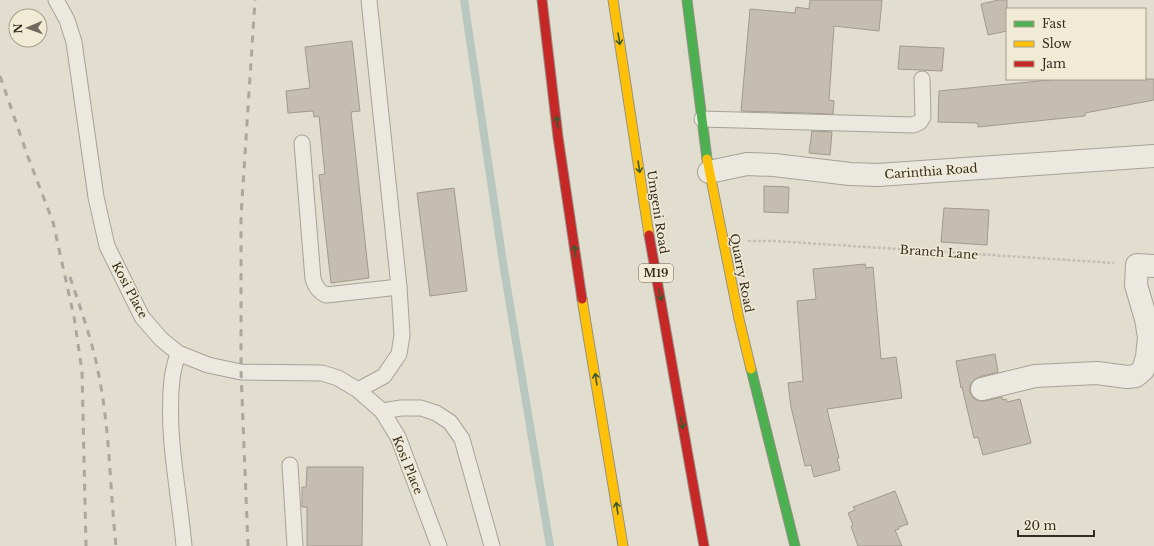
<svg xmlns="http://www.w3.org/2000/svg" width="1154" height="546" font-family="'Libre Baskerville',serif">
	<rect width="100%" height="100%" fill="#e1ddcf"/>
	<g fill="none" stroke-linecap="round" stroke-linejoin="round">
		<!-- stream -->
		<path stroke="#b8c7c0" stroke-width="8" d="M464 0 504 269 550 546"/>
	</g>
	<!-- building -->
	<g fill="#c5bdb0" stroke="#a1998e">
		<path d="M810 0H882L879 31 834 26 829 100 834 101 833 114 741 111 750 9 795 13 796 7 809 9Z"/>
		<path d="M999 0H1007V31L988 35 981 4Z"/>
		<path d="M352 41 360 111 351 112 369 278 331 283 319 175 325 174 319 116 314 117 313 111 288 113 286 91 310 88 305 47Z"/>
		<path d="M900 46 944 48 942 71 898 69Z"/>
		<path d="M1059 79H1154V100L1085 113V116L978 127V123L938 122 939 91Z"/>
		<path d="M812 131 832 132 830 155 809 153Z"/>
		<path d="M764 186 789 187 788 213 764 212Z"/>
		<path d="M454 188 467 291 430 296 417 193Z"/>
		<path d="M944 208 989 210 987 245 941 242Z"/>
		<path d="M865 264 866 268 873 267 881 359 896 357 902 398 827 409 839 458H837L840 470 814 477 811 465 805 466 791 407 788 383 803 381 797 301 816 299 813 269Z"/>
		<path d="M995 354 998 372 979 377 974 380 970 385V392L973 398 979 401H985L1002 397 1003 400 1006 399 1007 402 1020 399 1031 443 983 455 978 437 974 438 962 387 961 388 956 361Z"/>
		<path d="M307 467H363L362 546H307V507H302V487H306Z"/>
		<path d="M895 491 908 524 899 527V529L895 530 902 546H858L851 526 853 525 848 513 855 510 853 507Z"/>
	</g>
	<g fill="none" stroke-linecap="round" stroke-linejoin="round">
		<!-- lane casing -->
		<g stroke="#a7a297" stroke-width="17">
			<g id="lane">
				<path d="M56 0 67 20 74 42 96 197 107 246 142 317 161 339 178 353 208 365 241 372 322 373 338 378 358 390 382 411 398 437 439 546"/>
				<path d="M702 119 913 125 920 122 923 117 922 79"/>
				<path d="M302 143 313 279C316 287 318 291 326 295L399 287"/>
				<path d="M178 353C176 361 173 370 172 379 166 435 179 490 184 546"/>
				<path d="M358 390 384 376 399 354 402 335 399 287 369 0"/>
				<path d="M382 411 401 408H421L436 413 450 422 462 439 492 546"/>
				<path d="M290 465 295 546"/>
			</g>
		</g>
		<!-- street casing -->
		<g stroke="#a7a297" stroke-width="24">
			<g id="street">
				<path d="M709 172 747 164 774 165 850 174 878 175 1154 156"/>
				<path d="M982 389 1035 376 1097 373 1127 377 1136 376 1143 370 1147 357 1149 337 1146 319 1136 285 1137 265 1154 266"/>
			</g>
		</g>
		<!-- fast casing -->
		<g stroke="#969288" stroke-width="11">
			<g id="fast">
				<path d="M687 0 707 159"/>
				<path d="M751 369 795 546"/>
			</g>
		</g>
		<!-- slow casing -->
		<g stroke="#969288" stroke-width="11">
			<g id="slow">
				<path d="M613 0 649 235"/>
				<path d="M707 159 739 319 751 369"/>
				<path d="M582 299 623 546"/>
			</g>
		</g>
		<!-- jam casing -->
		<g stroke="#969288" stroke-width="11">
			<g id="jam">
				<path d="M542 0 558 137 582 299"/>
				<path d="M649 235 704 546"/>
			</g>
		</g>
		<!-- path -->
		<path stroke="#c2bfb6" stroke-width="2.5" stroke-dasharray="3 2" stroke-linecap="butt" d="M748 241H775L1114 263"/>
		<!-- lane -->
		<use href="#lane" stroke="#eae8df" stroke-width="15"/>
		<!-- street -->
		<use href="#street" stroke="#eae8df" stroke-width="22"/>
		<!-- fast -->
		<use href="#fast" stroke="#4caf50" stroke-width="9"/>
		<!-- slow -->
		<use href="#slow" stroke="#ffc107" stroke-width="9"/>
		<!-- jam -->
		<use href="#jam" stroke="#c62828" stroke-width="9"/>
		<!-- rail -->
		<g stroke="#aaa79f" stroke-width="3" stroke-dasharray="7 7" stroke-linecap="butt">
			<path d="M0 76 28 157 53 222 74 317 82 371 86 546"/>
			<path d="M70 277C81 310 93 343 99 376 110 432 110 490 116 546"/>
			<path d="M248 546 241 372V216L255 0"/>
		</g>
	</g>
	<!-- one-way arrows -->
	<defs><path id="oneway-shaft" d="M-6 0H5M1.5-3L5.5 0L1.5 3" fill="none" stroke-width="1.6" stroke-linecap="round" stroke-linejoin="round"/></defs>
	<g stroke="#3d5a31">
		<use href="#oneway-shaft" transform="translate(619 39) rotate(81)"/>
		<use href="#oneway-shaft" transform="translate(557 122) rotate(-98)"/>
		<use href="#oneway-shaft" transform="translate(639 167) rotate(81)"/>
		<use href="#oneway-shaft" transform="translate(575 251) rotate(-98)"/>
		<use href="#oneway-shaft" transform="translate(660 295) rotate(80)"/>
		<use href="#oneway-shaft" transform="translate(596 379) rotate(-99)"/>
		<use href="#oneway-shaft" transform="translate(682 423) rotate(80)"/>
		<use href="#oneway-shaft" transform="translate(617 508) rotate(-99)"/>
	</g>
	<g text-anchor="middle" dominant-baseline="central" stroke-width="3" stroke-linejoin="round" paint-order="stroke">
		<!-- shield labels -->
		<rect fill="#f1ebd5" stroke="#6d6556" stroke-width="1" x="639" y="264" width="34" height="18" rx="3"/>
		<g font-size="11" font-weight="bold" fill="#352c20">
			<text x="656" y="273">M19</text>
		</g>
		<!-- street labels -->
		<g font-size="12" fill="#352c20" stroke="#f1ebd5">
			<text transform="translate(931 171) rotate(-4)">Carinthia Road</text>
			<text transform="translate(658 212) rotate(81)">Umgeni Road</text>
			<text transform="translate(939 252) rotate(4)">Branch Lane</text>
			<text transform="translate(742 273) rotate(79)">Quarry Road</text>
			<text transform="translate(130 290) rotate(62)">Kosi Place</text>
			<text transform="translate(408 465) rotate(68)">Kosi Place</text>
		</g>
	</g>
	<!-- legend -->
	<rect x="1006" y="8" width="140" height="72" fill="#f1ebd5" stroke="#a69f8d"/>
	<rect x="1014" y="21" width="20" height="6" fill="#4caf50" stroke="#a69f8d"/>
	<text x="1042" y="28" font-size="12" fill="#352c20">Fast</text>
	<rect x="1014" y="41" width="20" height="6" fill="#ffc107" stroke="#a69f8d"/>
	<text x="1042" y="48" font-size="12" fill="#352c20">Slow</text>
	<rect x="1014" y="61" width="20" height="6" fill="#c62828" stroke="#a69f8d"/>
	<text x="1042" y="68" font-size="12" fill="#352c20">Jam</text>
	<!-- north arrow -->
	<g transform="translate(28 28) rotate(268)"><circle r="19" fill="#f1ebd5" stroke="#a69f8d"/>
	<path d="M0-3L7 15L0 10L-7 15Z" fill="#716a5d"/>
	<text y="-6" font-size="11" font-weight="bold" text-anchor="middle" fill="#352c20">N</text>
	</g>
	<!-- scale -->
	<path d="M1018 530v6h76v-6" fill="none" stroke="#352c20" stroke-width="2"/>
	<text x="1024" y="530" font-size="12" fill="#352c20" stroke="#f1ebd5" stroke-width="3" paint-order="stroke">20 m</text>
</svg>
